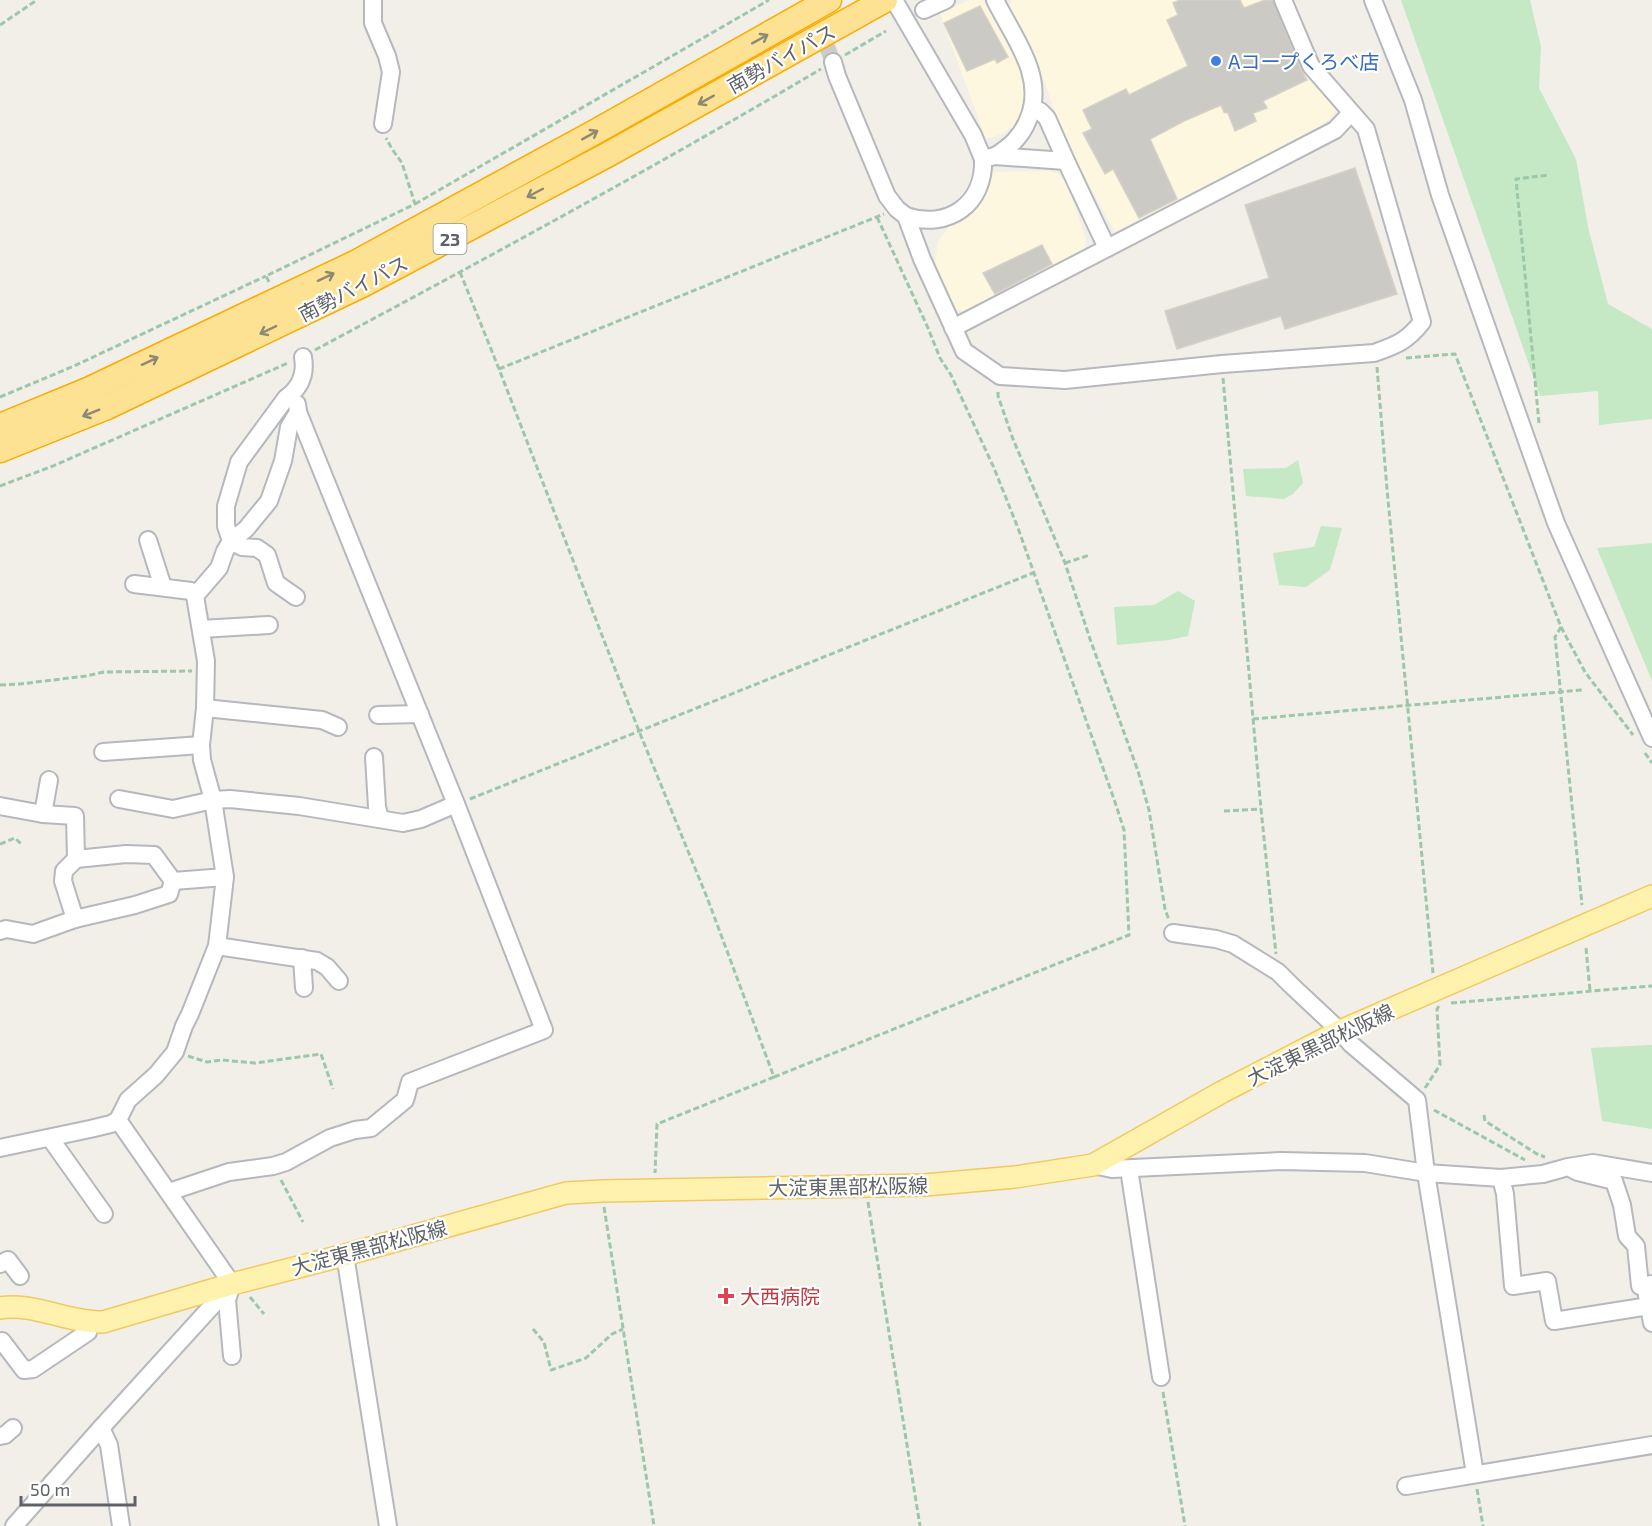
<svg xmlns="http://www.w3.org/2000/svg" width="1652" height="1526" font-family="'Exo 2','Noto Sans JP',sans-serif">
	<rect width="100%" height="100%" fill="#f1efe8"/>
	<!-- commercial -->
	<g fill="#fef7e0">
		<path d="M969 0H983L1017 61 1022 75 1025 93 1022 111 1015 124 1005 133 986 139 940 14Z"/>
		<path d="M1012 0H1278L1313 78 1336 110 1323 126 1115 232 1067 145 1044 81 1009 7Z"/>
		<path d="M1048 171 1058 174 1067 183 1086 240 1084 250 965 312 955 309 935 265 938 241 953 222 975 210 987 190 994 172Z"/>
	</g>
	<!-- green -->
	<g fill="#c5e8c5">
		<path d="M1401 0H1530L1541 47 1539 88 1576 159 1588 227 1608 304 1652 329V419L1599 425 1598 391 1540 396Z"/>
		<path d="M1298 460 1303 483 1293 494 1284 499 1246 496 1243 469 1286 468Z"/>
		<path d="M1321 526 1342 528 1330 570 1306 587 1279 585 1273 553 1314 547Z"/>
		<path d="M1652 543V681L1597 548Z"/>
		<path d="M1178 591 1195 601 1188 636 1169 640 1117 645 1114 607 1154 605Z"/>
		<path d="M1652 1045V1129L1602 1121 1591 1048Z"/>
	</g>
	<!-- building -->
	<g fill="#cccac5" stroke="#d6d1c6" stroke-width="1.5">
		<path d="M1180 0H1240L1244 8 1265 0H1273L1301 70 1307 80 1263 101 1267 108 1253 113 1256 121 1235 131 1228 113 1224 112 1221 105 1184 121 1150 139 1177 199 1139 218 1113 169 1105 174 1083 133 1092 129 1083 110 1126 89 1129 95 1188 66 1167 20 1178 15 1173 3Z"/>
		<path d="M980 6 1008 57 997 63 995 59 967 71 944 23Z"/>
		<path d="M1355 168 1397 294 1285 329 1281 316 1177 349 1165 311 1269 278 1245 205Z"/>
		<path d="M1042 245 1052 264 995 294 983 273Z"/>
	</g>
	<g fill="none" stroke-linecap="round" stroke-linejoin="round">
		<!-- minor-tunnel -->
		<path stroke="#ccccc8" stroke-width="16" stroke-dasharray="16 8" stroke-linecap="butt" d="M809 1 833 62"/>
		<!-- minor casing -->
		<g stroke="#b5b8bc" stroke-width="20">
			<g id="minor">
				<path d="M373 0V23L387 56 391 72 383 124"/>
				<path d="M894 0 973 135 983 159 995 156"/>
				<path d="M995 0C1013 37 1047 77 1028 120 1021 137 1010 147 995 156L1066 161 1107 248"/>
				<path d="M1373 0 1413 100 1440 195 1556 523 1652 738"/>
				<path d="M924 10 946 0"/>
				<path d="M833 62 837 76 887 196 897 209 906 216 922 259 964 351 1000 376 1065 380 1222 364 1374 353C1397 345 1407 341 1422 322L1366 129 1311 66 1283 0"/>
				<path d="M1032 108 1040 111 1047 118 1066 161"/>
				<path d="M906 216C948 230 985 204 983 159"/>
				<path d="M953 328 1335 130 1351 113"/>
				<path d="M148 540 163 587"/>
				<path d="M134 584 191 591 195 596"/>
				<path d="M296 597 276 583 267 555 257 548 242 547 231 541 246 529 269 501 283 461 289 427 298 412 297 404"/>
				<path d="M201 629 269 625"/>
				<path d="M205 708 322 720 338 727"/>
				<path d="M378 715 420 714"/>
				<path d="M103 752 201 745"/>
				<path d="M374 757 377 807 380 819"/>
				<path d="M119 799 173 809 213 800 230 799 299 806 403 823 421 819 456 804"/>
				<path d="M0 806 43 814 49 780"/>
				<path d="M43 814 75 816 76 859 126 854 154 855 173 881 225 877"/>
				<path d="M76 859 64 871 63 881 75 919 135 905 169 894 173 881"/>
				<path d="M0 931 6 929 33 934 75 919"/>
				<path d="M1173 933 1216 939 1233 944 1278 972 1291 985 1340 1031 1351 1044 1417 1100 1426 1173 1475 1474"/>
				<path d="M217 946 317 961 327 967 339 981"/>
				<path d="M302 958 304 988"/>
				<path d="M118 1120 232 1284 227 1300 232 1356"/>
				<path d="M50 1138 104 1214"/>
				<path d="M0 1148 90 1129 111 1124 118 1120 128 1100 156 1075 175 1052 184 1026 190 1014 217 946 225 877 213 800 202 760 201 745 205 708 206 661 195 596 219 568 225 551 231 541 226 526V506L239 462 286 398C300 388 306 374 303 357"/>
				<path d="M1093 1165 1112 1169 1281 1161 1365 1163 1426 1173 1501 1178 1543 1174 1568 1167 1593 1163 1652 1173"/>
				<path d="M1129 1169 1161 1377"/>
				<path d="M1572 1169 1578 1172 1614 1181 1622 1205 1627 1236 1636 1246 1640 1286 1652 1284"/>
				<path d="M1501 1178 1505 1194 1513 1286 1547 1281 1554 1321 1649 1306 1645 1285"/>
				<path d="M169 1192 229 1172 273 1166 286 1162 330 1138 355 1130 371 1128 405 1100 410 1082 544 1030 456 804 298 412"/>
				<path d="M345 1255 388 1526"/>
				<path d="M0 1264 8 1260 20 1276"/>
				<path d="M1649 1306 1652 1323"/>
				<path d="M0 1342 2 1341 24 1370 33 1369 88 1332V1322"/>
				<path d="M101 1428 109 1445 121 1526"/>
				<path d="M0 1436 5 1435 13 1428"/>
				<path d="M1406 1486 1652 1445"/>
				<path d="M14 1526 101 1428 232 1284"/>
			</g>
		</g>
		<!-- major casing -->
		<g stroke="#f2c960" stroke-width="24">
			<path id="major" d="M0 1308C32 1302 69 1323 103 1322L232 1284 345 1255 566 1193 603 1191 925 1185 1015 1177 1093 1165 1222 1092 1340 1031 1652 896"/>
		</g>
		<!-- highway casing -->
		<g stroke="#f9ab00" stroke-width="27">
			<g id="highway">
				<path d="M0 426 90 389 355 263 595 132 829 0"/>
				<path d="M0 450 107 407 364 284 607 155 885 0"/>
			</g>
		</g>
		<!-- path -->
		<g stroke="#9cc7a9" stroke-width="3" stroke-dasharray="6 3" stroke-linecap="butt">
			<path d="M0 25 37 0"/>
			<path d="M845 55 886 31"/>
			<path d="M415 204 769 0"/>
			<path d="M460 272 499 369 639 731 708 900 774 1077 657 1124 655 1173"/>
			<path d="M269 282 266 276 415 204 402 163 392 149 386 138"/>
			<path d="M315 350C485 259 655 167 821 69"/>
			<path d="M1406 358 1455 354 1561 627 1555 637 1582 905"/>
			<path d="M1377 367 1387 489 1433 973"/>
			<path d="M499 369 884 214"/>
			<path d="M1223 378 1261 809 1276 954"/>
			<path d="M998 392V396L1013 439 1065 563 1090 639 1138 771 1149 810 1165 909 1169 920"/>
			<path d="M0 397 74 366 266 276"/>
			<path d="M1539 423 1516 179 1548 175"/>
			<path d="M0 486 53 466 288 363"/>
			<path d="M1065 563 1090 555"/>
			<path d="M1561 627 1585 672 1633 735"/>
			<path d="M0 685 20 684 86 676 104 672 192 671"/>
			<path d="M1253 719 1582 690"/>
			<path d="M1645 753 1652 763"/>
			<path d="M470 799 1033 573"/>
			<path d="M1224 811 1261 809"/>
			<path d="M0 844 15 838 21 844"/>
			<path d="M1586 948 1590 991"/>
			<path d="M1451 1003 1652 986"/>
			<path d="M188 1056 207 1062 222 1060 255 1063 321 1054 333 1089"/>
			<path d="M774 1077 1129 935 1124 830 1115 802 1018 528 994 468 951 375 940 358 928 328 877 217"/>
			<path d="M1425 1088 1440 1065 1437 1009 1439 1006"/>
			<path d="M1434 1110 1525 1160"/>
			<path d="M1484 1115 1485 1121 1537 1154 1545 1157"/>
			<path d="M281 1180 303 1222"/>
			<path d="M868 1202 920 1526"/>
			<path d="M604 1207 654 1526"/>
			<path d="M250 1297 264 1314"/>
			<path d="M533 1329 544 1342 551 1370 586 1358 612 1334 623 1329"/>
			<path d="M1163 1392 1185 1526"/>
			<path d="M1477 1489 1483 1526"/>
		</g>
		<!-- minor -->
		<use href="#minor" stroke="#fff" stroke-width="16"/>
		<!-- major -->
		<use href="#major" stroke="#fff2af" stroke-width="21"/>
		<!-- highway -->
		<use href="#highway" stroke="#fde293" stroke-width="24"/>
	</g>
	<!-- one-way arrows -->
	<defs><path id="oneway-shaft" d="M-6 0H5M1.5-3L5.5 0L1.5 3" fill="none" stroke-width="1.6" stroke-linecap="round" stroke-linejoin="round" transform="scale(1.5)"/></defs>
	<g stroke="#8e8975">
		<use href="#oneway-shaft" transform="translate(760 39) rotate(-29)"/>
		<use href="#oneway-shaft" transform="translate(706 100) rotate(151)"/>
		<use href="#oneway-shaft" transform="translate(590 135) rotate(-29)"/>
		<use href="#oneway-shaft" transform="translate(535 193) rotate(152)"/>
		<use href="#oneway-shaft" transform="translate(326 277) rotate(-25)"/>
		<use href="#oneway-shaft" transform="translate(268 330) rotate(154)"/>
		<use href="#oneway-shaft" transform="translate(150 361) rotate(-25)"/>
		<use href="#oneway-shaft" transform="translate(91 413) rotate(158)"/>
	</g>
	<!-- markers -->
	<circle fill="#3f7fe0" stroke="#fff" stroke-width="2" cx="1216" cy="61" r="6"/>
	<path fill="#e0444e" stroke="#fff" stroke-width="2" d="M723 1287h6v6h6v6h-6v6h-6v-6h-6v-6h6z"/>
	<g text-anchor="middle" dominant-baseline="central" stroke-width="4.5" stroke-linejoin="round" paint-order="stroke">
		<!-- shield labels -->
		<rect fill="#fff" stroke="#8f9295" stroke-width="1.5" x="433.5" y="224" width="33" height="30" rx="4.5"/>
		<g font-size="18" font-weight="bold" fill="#5f6368">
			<text x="450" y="239">23</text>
		</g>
		<!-- street labels -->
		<g font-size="20" fill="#5f6368" stroke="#fff">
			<text transform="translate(781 58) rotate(-29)">南勢バイパス</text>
			<text transform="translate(353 288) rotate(-27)">南勢バイパス</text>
			<text transform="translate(1320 1044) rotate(-26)">大淀東黒部松阪線</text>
			<text transform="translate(848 1186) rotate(-1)">大淀東黒部松阪線</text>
			<text transform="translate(369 1247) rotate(-15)">大淀東黒部松阪線</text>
		</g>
		<!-- shop labels -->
		<g font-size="20" fill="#366cbe" stroke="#fff" text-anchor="start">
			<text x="1228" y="61">Aコープくろべ店</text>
		</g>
		<!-- health labels -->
		<g font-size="20" fill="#be3a42" stroke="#fff" text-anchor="start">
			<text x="740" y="1296">大西病院</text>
		</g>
	</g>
	<!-- scale -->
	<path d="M21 1496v9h114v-9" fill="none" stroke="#5f6368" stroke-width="3"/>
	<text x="30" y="1496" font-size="18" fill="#5f6368" stroke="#ffffff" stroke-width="4.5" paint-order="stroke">50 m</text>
</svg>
